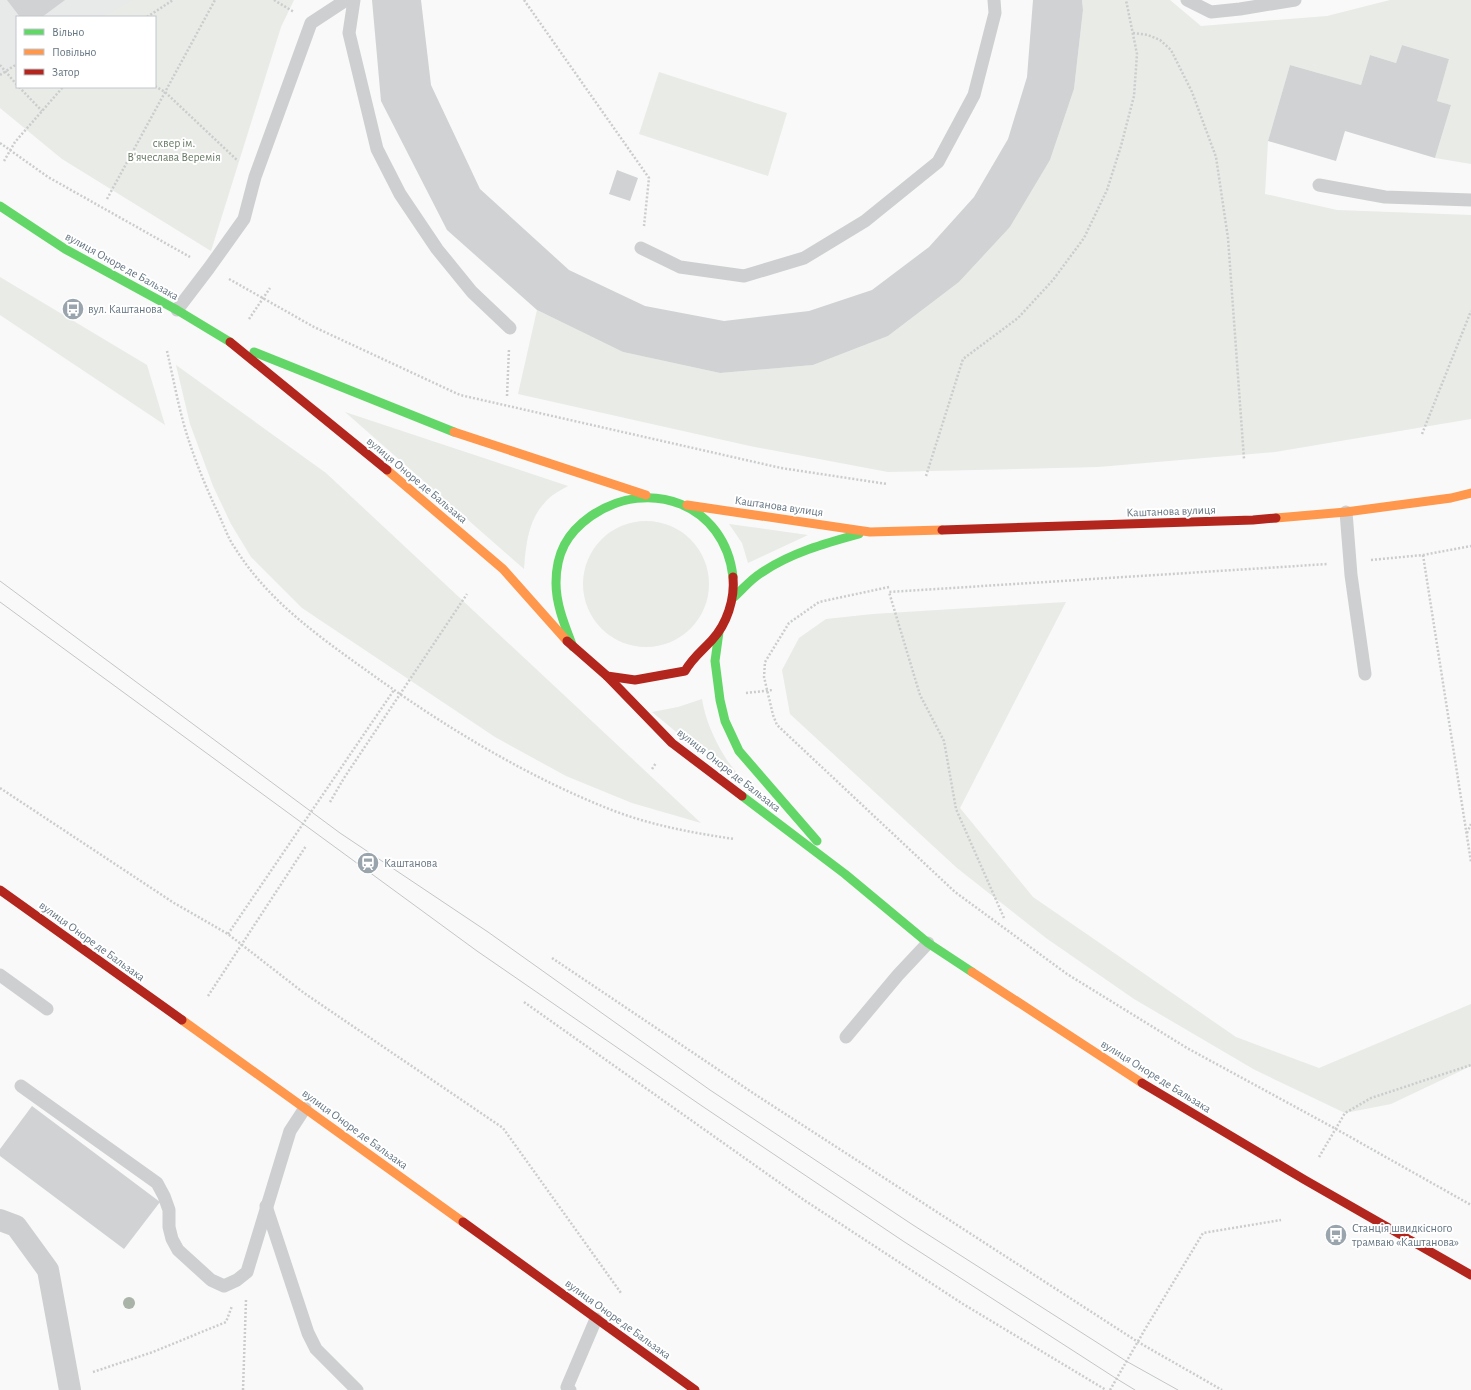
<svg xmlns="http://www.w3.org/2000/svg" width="1471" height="1390" font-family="'Alegreya Sans',sans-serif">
	<rect width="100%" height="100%" fill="#f9f9f9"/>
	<!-- built -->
	<path fill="#e8e9e9" d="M0 0H138L110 17H17V73L0 83Z"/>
	<!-- green -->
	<g fill="#e8ebe6">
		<path d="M133 0H294L281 27 211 251 62 159 0 108V75L17 65V87H155V17H103Z"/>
		<path d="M1082 0H1170L1201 26 1327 16 1390 0H1471V164L1435 158 1451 105 1437 101 1449 59 1402 45 1396 63 1370 55 1361 85 1290 65 1268 141 1265 194 1337 210 1471 215V419L1275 452 1098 467 888 472 750 446 518 394 537 310 623 352 720 373 813 365 888 336 959 282 1010 227 1050 160 1074 89 1083 10Z"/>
		<path d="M659 72 787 113 768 176 639 134Z"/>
		<path d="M0 277 147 365 165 425 0 315Z"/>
		<path d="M176 365 326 473 701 823 632 803 566 776 495 737 302 608 251 557 231 524 213 486 190 424Z"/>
		<path d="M345 412 568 486C561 490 553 494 547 500 528 519 526 544 524 569Z"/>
		<circle cx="646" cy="584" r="63"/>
		<path d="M729 524 808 535 748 563 742 543Z"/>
		<path d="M1066 602 960 808 1033 897 1236 1037 1319 1068 1471 1004V1066L1391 1104 1345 1113 1255 1070 1134 999 1046 938 957 868 790 714 782 670 799 638 826 619 873 614Z"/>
		<path d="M702 699C705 719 714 739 725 757 735 773 753 789 765 805L652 712 678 707Z"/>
	</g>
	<!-- building -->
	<g fill="#d0d2d3">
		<path d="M7 0H65L42 17H20Z"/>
		<path d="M372 0H421L431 85 480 189 569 270 645 306 724 321 809 311 872 290 929 247 974 197 1008 139 1027 77 1033 0H1082L1083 10 1074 89 1050 160 1010 227 959 282 888 336 813 365 720 373 623 352 537 310 447 230 381 101Z"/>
		<path d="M1402 45 1449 59 1437 101 1451 105 1435 158 1345 131 1336 161 1268 141 1290 65 1361 85 1370 55 1396 63Z"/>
		<path d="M617 170 638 178 630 201 609 194Z"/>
		<path d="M32 1106 160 1202 124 1249 0 1156V1149Z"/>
	</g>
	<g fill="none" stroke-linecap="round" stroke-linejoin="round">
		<!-- path -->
		<g stroke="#cbcccd" stroke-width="2.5" stroke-dasharray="2 2" stroke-linecap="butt">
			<path d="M274 0 294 12"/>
			<path d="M524 0 649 178 644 226"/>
			<path d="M147 17 173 0"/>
			<path d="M1133 33 1148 35 1160 40 1171 50 1192 92 1216 157 1228 238 1244 459"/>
			<path d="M0 65 17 85"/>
			<path d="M0 75 17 64"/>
			<path d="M155 86 165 92 238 161"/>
			<path d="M19 87 42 111"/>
			<path d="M0 143 48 177 190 257"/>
			<path d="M4 161 15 142 63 87"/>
			<path d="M107 199 215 0"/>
			<path d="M229 279 314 327 460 395 781 468 887 484"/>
			<path d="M249 319 270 288"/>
			<path d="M167 351C174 381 180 416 190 444 198 468 208 492 219 515 224 526 228 538 235 548 267 599 314 633 363 668 442 725 526 777 617 812 655 826 694 833 734 839"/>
			<path d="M507 396 509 349"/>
			<path d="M1422 434 1471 311"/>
			<path d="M926 476 963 359 1018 318 1053 280 1084 238 1107 190 1121 146 1134 96 1137 54 1126 0"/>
			<path d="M1423 555 1471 862"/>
			<path d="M1371 560 1423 555 1471 546"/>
			<path d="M889 587 819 602 789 623 765 662 764 677 773 715 777 725 955 892 1067 974 1187 1048 1336 1129 1471 1205"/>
			<path d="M746 693 773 690"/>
			<path d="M652 769 656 763"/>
			<path d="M0 788 174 903 228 934 304 993 503 1128 621 1293"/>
			<path d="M330 802 344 778 467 594"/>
			<path d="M1467 833 1471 824"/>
			<path d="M1004 918 956 809 944 741 920 695 889 592 1328 564"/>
			<path d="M228 934 394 690"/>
			<path d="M552 958 756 1095 1138 1342 1222 1390"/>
			<path d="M208 996 306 846"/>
			<path d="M524 1002 804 1200 963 1304 1106 1390"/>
			<path d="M1319 1157 1345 1113 1371 1098 1471 1065"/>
			<path d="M93 1372 153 1352 226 1322 232 1306"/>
			<path d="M243 1390 246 1300"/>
			<path d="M1110 1390 1144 1331 1203 1233 1281 1220"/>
		</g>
		<!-- lane -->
		<g stroke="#cecfd0" stroke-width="13">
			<path d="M354 0 349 33 377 149 400 194 437 249 472 292 510 328"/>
			<path d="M1187 0 1211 12 1240 9 1295 0"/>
			<path d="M1319 185 1385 197 1471 200"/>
			<path d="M641 248 680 267 744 276 804 258 865 221 938 162 974 95 995 13 994 0"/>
			<path d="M177 310 209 268 244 219 255 177 311 23 346 0"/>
			<path d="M1346 512 1351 575 1365 674"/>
			<path d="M0 975 47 1009"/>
			<path d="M846 1037 898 975 928 943"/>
			<path d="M21 1086 157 1183 164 1196 169 1210V1227L172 1239 178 1250 211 1280 224 1286 237 1280 247 1272 290 1131 305 1108"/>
			<path d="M266 1206 308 1333 316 1349 357 1390"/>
			<path d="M570 1390 567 1387 596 1319"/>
		</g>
		<!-- street -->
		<path stroke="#cecfd0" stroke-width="22" d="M0 1220 16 1226 48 1270 70 1390"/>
		<!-- fast -->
		<g stroke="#63d668" stroke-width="9">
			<path d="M0 206 65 249 177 310 230 342"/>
			<path d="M254 352 454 432"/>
			<path d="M733 598C742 590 751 579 761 573 790 553 826 543 859 534"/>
			<path d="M719 632 715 661 720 700 725 721 739 751 817 841"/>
			<path d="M573 647C565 626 556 605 556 583 556 553 567 533 591 516 649 476 725 504 733 577"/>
			<path d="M742 796 845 874 928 943 972 972"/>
		</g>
		<!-- slow -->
		<g stroke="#ff974d" stroke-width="9">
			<path d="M454 432 646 495"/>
			<path d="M387 470 503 569 567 641"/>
			<path d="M687 505 870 532 942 530"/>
			<path d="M1276 518 1346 512 1451 498 1471 493"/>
			<path d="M972 972 1142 1083"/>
			<path d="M182 1020 463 1222"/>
		</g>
		<!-- jam -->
		<g stroke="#b3261e" stroke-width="9">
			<path d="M230 342 387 470"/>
			<path d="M942 530 1253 520 1276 518"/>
			<path d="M567 641 607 676 635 680 685 671C693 657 701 652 712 640 727 624 735 599 733 577"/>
			<path d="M607 676 672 743 742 796"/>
			<path d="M0 890 182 1020"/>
			<path d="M1142 1083 1305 1180 1471 1275"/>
			<path d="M463 1222 695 1390"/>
		</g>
		<!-- tram -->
		<g stroke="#c3c5c6" stroke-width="1">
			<path d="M0 581 340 833 488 932 710 1090 913 1225 1126 1361 1178 1390"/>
			<path d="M0 602 477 951 702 1106 903 1241 1117 1379 1135 1390"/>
		</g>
	</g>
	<!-- trees -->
	<circle fill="#a9b3a7" cx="129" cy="1303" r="6"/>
	<!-- icons -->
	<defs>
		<g id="bus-disc" transform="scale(1.15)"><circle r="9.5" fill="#99a4ac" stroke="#fff"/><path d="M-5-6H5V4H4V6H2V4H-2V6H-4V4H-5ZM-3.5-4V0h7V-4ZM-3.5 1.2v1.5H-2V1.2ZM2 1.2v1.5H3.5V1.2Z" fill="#fff"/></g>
		<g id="station-disc" transform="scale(1.15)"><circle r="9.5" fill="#99a4ac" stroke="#fff"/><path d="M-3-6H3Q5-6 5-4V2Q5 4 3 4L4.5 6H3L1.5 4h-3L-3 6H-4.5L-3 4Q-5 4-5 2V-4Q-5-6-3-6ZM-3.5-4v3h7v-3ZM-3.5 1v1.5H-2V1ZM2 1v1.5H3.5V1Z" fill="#fff"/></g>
	</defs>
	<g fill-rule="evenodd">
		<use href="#bus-disc" x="73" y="309"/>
		<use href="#station-disc" x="368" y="863"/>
		<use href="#bus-disc" x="1336" y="1235"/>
	</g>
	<g text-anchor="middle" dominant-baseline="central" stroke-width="4" stroke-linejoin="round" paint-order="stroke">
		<!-- park labels -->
		<g font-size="12" fill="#687a64" stroke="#fff">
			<text x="174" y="143">сквер ім.<tspan x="174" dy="14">В'ячеслава Веремія</tspan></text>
		</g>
		<!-- street labels -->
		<g font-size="12" fill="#657683" stroke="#fff">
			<text transform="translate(122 266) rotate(29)">вулиця Оноре де Бальзака</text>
			<text transform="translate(417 480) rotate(40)">вулиця Оноре де Бальзака</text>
			<text transform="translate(779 506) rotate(8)">Каштанова вулиця</text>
			<text transform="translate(1171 511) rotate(-2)">Каштанова вулиця</text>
			<text transform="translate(729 770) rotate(38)">вулиця Оноре де Бальзака</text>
			<text transform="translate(92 941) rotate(36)">вулиця Оноре де Бальзака</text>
			<text transform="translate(1156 1076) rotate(32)">вулиця Оноре де Бальзака</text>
			<text transform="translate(355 1129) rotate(36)">вулиця Оноре де Бальзака</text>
			<text transform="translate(618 1319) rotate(36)">вулиця Оноре де Бальзака</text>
		</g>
		<!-- poi labels -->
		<g font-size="12" fill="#657683" stroke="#fff" text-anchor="start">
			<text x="88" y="309">вул. Каштанова</text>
			<text x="384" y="863">Каштанова</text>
			<text x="1352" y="1228">Станція швидкісного<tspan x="1352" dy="14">трамваю «Каштанова»</tspan></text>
		</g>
	</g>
	<!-- legend -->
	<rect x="16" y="16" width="140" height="72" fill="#ffffff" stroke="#c1c8cd"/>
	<rect x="24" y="29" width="20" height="6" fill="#63d668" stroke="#c1c8cd"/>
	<text x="52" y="36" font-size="12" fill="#657683">Вільно</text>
	<rect x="24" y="49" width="20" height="6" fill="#ff974d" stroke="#c1c8cd"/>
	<text x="52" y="56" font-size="12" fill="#657683">Повільно</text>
	<rect x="24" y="69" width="20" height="6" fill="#b3261e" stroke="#c1c8cd"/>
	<text x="52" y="76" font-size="12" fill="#657683">Затор</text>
</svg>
